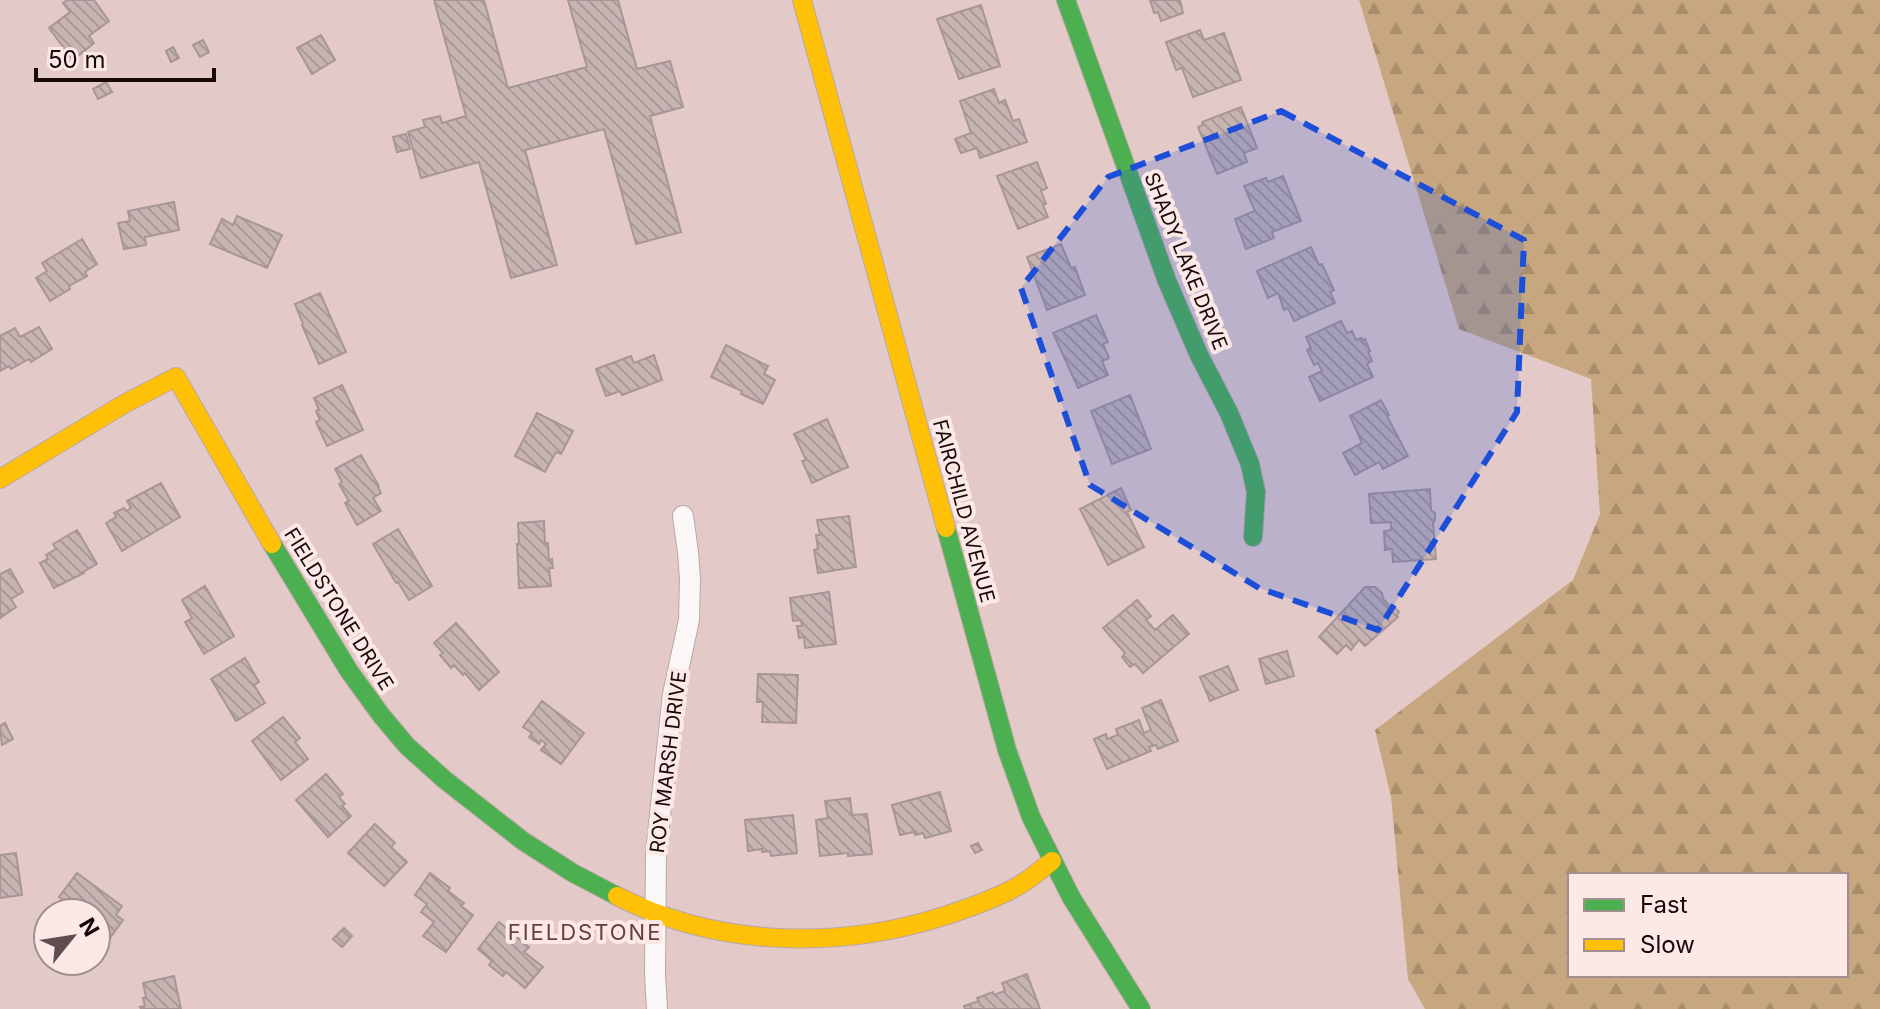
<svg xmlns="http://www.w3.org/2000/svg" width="1880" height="1009" font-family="Inter,sans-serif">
	<defs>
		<pattern id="forest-firs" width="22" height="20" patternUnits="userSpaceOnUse" patternTransform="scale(2)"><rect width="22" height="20" fill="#c6a77f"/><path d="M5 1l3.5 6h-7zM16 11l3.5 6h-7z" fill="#aa8e6c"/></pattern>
		<pattern id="building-back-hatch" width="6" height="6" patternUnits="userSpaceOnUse" patternTransform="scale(2)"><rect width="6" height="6" fill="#c7b3b2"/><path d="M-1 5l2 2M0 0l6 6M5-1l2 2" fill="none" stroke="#aa9998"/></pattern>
	</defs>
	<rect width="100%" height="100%" fill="#e3cac9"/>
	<!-- forest -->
	<path fill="url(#forest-firs)" fill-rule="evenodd" d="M1359 0H1880V1009H1425L1408 979 1391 797 1375 730 1573 580 1600 514 1591 379 1459 329ZM1570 875H1846V975H1570Z"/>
	<!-- building -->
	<g fill="url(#building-back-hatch)" stroke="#a89595" stroke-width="2">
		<path d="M67 0H94L109 21 89 36 94 43 73 60 49 28 70 12 63 3Z"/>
		<path d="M434 0H484L508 88 587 67 568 0H618L637 69 670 61 683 107 650 116 681 232 636 244 604 129 525 150 557 265 511 278 479 162 421 178 408 132 425 127 423 120 440 116 442 123 466 116Z"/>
		<path d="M1150 0H1180L1183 13 1161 21 1158 12 1154 13Z"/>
		<path d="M981 5 1000 66 959 79 937 19Z"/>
		<path d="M1200 30 1204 40 1224 33 1241 80 1193 97 1182 68 1176 70 1166 42Z"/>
		<path d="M321 35 335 60 312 74 297 48Z"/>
		<path d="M203 40 209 52 200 57 193 45Z"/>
		<path d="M173 47 179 58 171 62 166 51Z"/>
		<path d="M106 82 112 92 98 99 93 89Z"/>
		<path d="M994 89 999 103 1005 100 1013 121 1019 119 1027 142 980 158 977 148 961 153 955 139 971 133 960 101Z"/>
		<path d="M1241 107 1257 148 1244 153 1247 162 1217 174 1198 127 1203 125 1202 122Z"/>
		<path d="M406 134 410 149 397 152 393 137Z"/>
		<path d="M1037 162 1047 188 1041 191 1046 204 1043 205 1048 217 1018 229 997 176Z"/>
		<path d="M1283 176 1301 221 1272 232 1274 238 1246 249 1235 219 1255 211 1244 186 1266 178 1268 182Z"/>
		<path d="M174 202 179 230 145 237 146 245 124 249 118 223 130 221 128 211Z"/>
		<path d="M237 216 282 235 267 268 210 244 222 219 233 225Z"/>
		<path d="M82 239 97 264 85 272 87 276 69 286 70 289 50 301 36 278 47 271 42 263Z"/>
		<path d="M1061 244 1071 268 1075 267 1085 295 1047 310 1027 257Z"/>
		<path d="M1311 247 1319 265 1322 264 1334 290 1330 292 1335 303 1294 321 1288 308 1284 310 1278 293 1268 298 1257 271Z"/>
		<path d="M320 293 346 352 319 364 302 325 303 324 295 304Z"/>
		<path d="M1096 315 1108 342 1103 344 1109 358 1102 361 1108 375 1078 388 1053 333Z"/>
		<path d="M1341 321 1347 333 1352 331 1356 340 1361 338 1363 340 1365 339 1370 351 1368 352 1372 361 1367 364 1373 377 1320 401 1309 377 1322 371 1318 363 1314 365 1307 350 1311 348 1306 337Z"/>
		<path d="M39 327 52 349 31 362 29 359 11 369 9 366 0 371V336L15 328 20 337Z"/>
		<path d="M726 345 768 366 764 374 775 380 763 404 741 394 742 391 711 377Z"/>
		<path d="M654 355 662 380 622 395 620 391 606 396 596 369 631 356 634 363Z"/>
		<path d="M342 385 363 430 327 446 316 422 320 420 316 411 319 410 314 398Z"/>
		<path d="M1130 395 1151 449 1112 464 1091 411Z"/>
		<path d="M1381 400 1389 415 1387 416 1408 456 1383 469 1379 462 1355 475 1343 453 1362 443 1350 416Z"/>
		<path d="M537 413 573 431 561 454 556 452 545 472 515 456Z"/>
		<path d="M827 419 848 467 812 483 802 461 806 460 794 434Z"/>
		<path d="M361 455 379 486 378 487 381 493 373 498 381 511 357 525 345 503 349 501 339 484 342 482 335 469Z"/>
		<path d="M161 483 180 517 122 551 106 523 116 517 114 513 124 508 126 511 131 508 127 501Z"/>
		<path d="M1121 488 1131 510 1127 512 1144 547 1108 565 1080 509Z"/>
		<path d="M1430 489 1431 510 1435 513V520L1433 523 1436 559 1393 562 1392 549 1385 550 1384 531 1391 530V522L1371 523 1369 494Z"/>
		<path d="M849 516 856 567 818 573 814 550 818 549 816 535H820L817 520Z"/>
		<path d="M544 521 545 543H548L549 560 552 559 553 568H549L551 586 519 588 517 544H519L518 523Z"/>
		<path d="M398 529 432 586 409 600 398 582 396 583 373 544Z"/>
		<path d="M77 530 97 564 83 572 84 573 54 588 40 563 48 559 46 555 56 549 53 544Z"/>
		<path d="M10 569 23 592 11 599 16 607 0 618V574Z"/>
		<path d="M205 586 234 636 204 654 185 622 192 618 182 600Z"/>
		<path d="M1365 587H1375L1382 593 1383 599 1390 606 1392 605 1399 612 1397 615 1398 617 1365 646 1359 640 1351 650 1346 645 1337 654 1319 637Z"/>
		<path d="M829 592 836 644 805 648 804 637 799 638 797 626H802L801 620 793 621 790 598Z"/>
		<path d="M1137 600 1151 616 1146 620 1155 630 1173 615 1189 634 1143 673 1135 664 1130 667 1122 657 1125 653 1103 628Z"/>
		<path d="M456 623 499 672 479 690 465 673 463 675 454 665 451 668 440 655 443 653 434 643Z"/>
		<path d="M1287 651 1294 676 1266 684 1259 659Z"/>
		<path d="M245 658 259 682 254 685 265 703 236 721 211 679Z"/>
		<path d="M1228 666 1238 690 1210 701 1200 677Z"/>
		<path d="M758 674 798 675 796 723 762 722 763 702H757Z"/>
		<path d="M1161 700 1178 741 1158 749 1156 745 1149 747 1151 751 1107 769 1094 739 1106 734 1107 739 1118 735 1116 729 1139 720 1144 733 1151 730 1142 708Z"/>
		<path d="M542 701 584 733 561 764 541 750 546 744 541 740 539 744 529 737 532 733 523 727Z"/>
		<path d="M283 717 300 738 295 742 308 759 281 780 252 741Z"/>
		<path d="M5 723 13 739 2 745 0 726Z"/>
		<path d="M326 774 343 794 339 797 345 804 342 806 351 816 328 837 296 800Z"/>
		<path d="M940 792 951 831 925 838 923 833 915 835 914 832 900 835 892 805Z"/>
		<path d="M850 798 852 815 867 814 872 854 848 856V853L820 856 816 820 828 818 825 801Z"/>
		<path d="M793 815 797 853 771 856 770 851 762 852V849L748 851 745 820Z"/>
		<path d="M375 824 395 843 391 847 407 862 384 886 348 853Z"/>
		<path d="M978 843 982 850 975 853 971 846Z"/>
		<path d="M16 853 22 895 0 898V855Z"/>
		<path d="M77 873 122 906 116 915 123 920 107 942 96 934V913H74L70 910 73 907 59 897Z"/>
		<path d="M430 873 450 888 448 891 464 903 461 906 473 915 446 952 423 936 434 922 421 912 427 904 415 895Z"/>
		<path d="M499 922 529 947 524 952 543 967 525 988 506 972 503 976 489 965 492 961 478 949Z"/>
		<path d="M344 928 352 936 342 947 333 939Z"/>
		<path d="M1027 974 1040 1009H965L964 1006 979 1001 977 998 993 992 994 995 1005 991 1002 983Z"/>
		<path d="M174 976 181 1009H141L140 1007 145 1006 143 998 146 997 143 983Z"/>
	</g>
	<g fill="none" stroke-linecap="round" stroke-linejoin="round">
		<!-- street casing -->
		<g stroke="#baa6a6" stroke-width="22">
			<path id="street" d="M657 1009 655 974 656 852 673 694 689 620 690 579 688 552 683 516"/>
		</g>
		<!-- fast casing -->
		<g stroke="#baa6a6" stroke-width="20">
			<g id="fast">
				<path d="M1066 0 1167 281 1199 355 1229 413 1250 464 1256 492 1253 537"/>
				<path d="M946 528 1007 750 1031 817 1071 897 1141 1009"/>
				<path d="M272 544 349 671 381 715 407 746 445 780 523 841 573 873 617 896"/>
			</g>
		</g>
		<!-- slow casing -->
		<g stroke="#baa6a6" stroke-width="20">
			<g id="slow">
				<path d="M802 0 946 528"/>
				<path d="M0 479 124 404 176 377 272 544"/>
				<path d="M617 896C717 947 838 950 944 916 969 908 995 899 1018 886 1030 879 1041 870 1052 861"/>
			</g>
		</g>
		<!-- street -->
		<use href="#street" stroke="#fbf7f7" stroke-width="20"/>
		<!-- fast -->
		<use href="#fast" stroke="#4caf50" stroke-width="18"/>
		<!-- slow -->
		<use href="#slow" stroke="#ffc107" stroke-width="18"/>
	</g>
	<!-- marked area -->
	<path fill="#1d4ed8" fill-opacity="0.2" stroke="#1d4ed8" stroke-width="6" stroke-dasharray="16 10" stroke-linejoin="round" d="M1281 111 1524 240 1517 412 1378 630 1259 588 1090 485 1021 288 1108 177Z"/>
	<g text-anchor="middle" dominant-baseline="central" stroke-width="8" stroke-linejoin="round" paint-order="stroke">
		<!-- street labels -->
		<g font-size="20" fill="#190a0a" stroke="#fce8e7">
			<text transform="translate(1186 261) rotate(68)">SHADY LAKE DRIVE</text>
			<text transform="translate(964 511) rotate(75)">FAIRCHILD AVENUE</text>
			<text transform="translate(339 609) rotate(58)">FIELDSTONE DRIVE</text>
			<text transform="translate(668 762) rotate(-83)">ROY MARSH DRIVE</text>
		</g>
		<!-- neighbourhood labels -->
		<g font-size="22" letter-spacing="2" fill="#653f3e" stroke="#fce8e7">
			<text x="585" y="932">FIELDSTONE</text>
		</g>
	</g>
	<!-- legend -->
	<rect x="1568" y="873" width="280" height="104" fill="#fce8e7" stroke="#a18f8f" stroke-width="2"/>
	<rect x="1584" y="899" width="40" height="12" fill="#4caf50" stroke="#a18f8f" stroke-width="2"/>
	<text x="1640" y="913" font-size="24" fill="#190a0a">Fast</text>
	<rect x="1584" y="939" width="40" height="12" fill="#ffc107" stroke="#a18f8f" stroke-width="2"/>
	<text x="1640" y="953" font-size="24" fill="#190a0a">Slow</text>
	<!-- north arrow -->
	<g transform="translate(72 937) rotate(60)"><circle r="38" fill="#fce8e7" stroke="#a18f8f" stroke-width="2"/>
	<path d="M0-6L14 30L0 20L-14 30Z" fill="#604d4d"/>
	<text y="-12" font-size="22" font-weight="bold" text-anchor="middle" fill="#190a0a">N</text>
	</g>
	<!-- scale -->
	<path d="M36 68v12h178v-12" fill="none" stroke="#190a0a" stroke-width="4"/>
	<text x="48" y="68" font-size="24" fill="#190a0a" stroke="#fce8e7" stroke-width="6" paint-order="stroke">50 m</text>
</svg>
